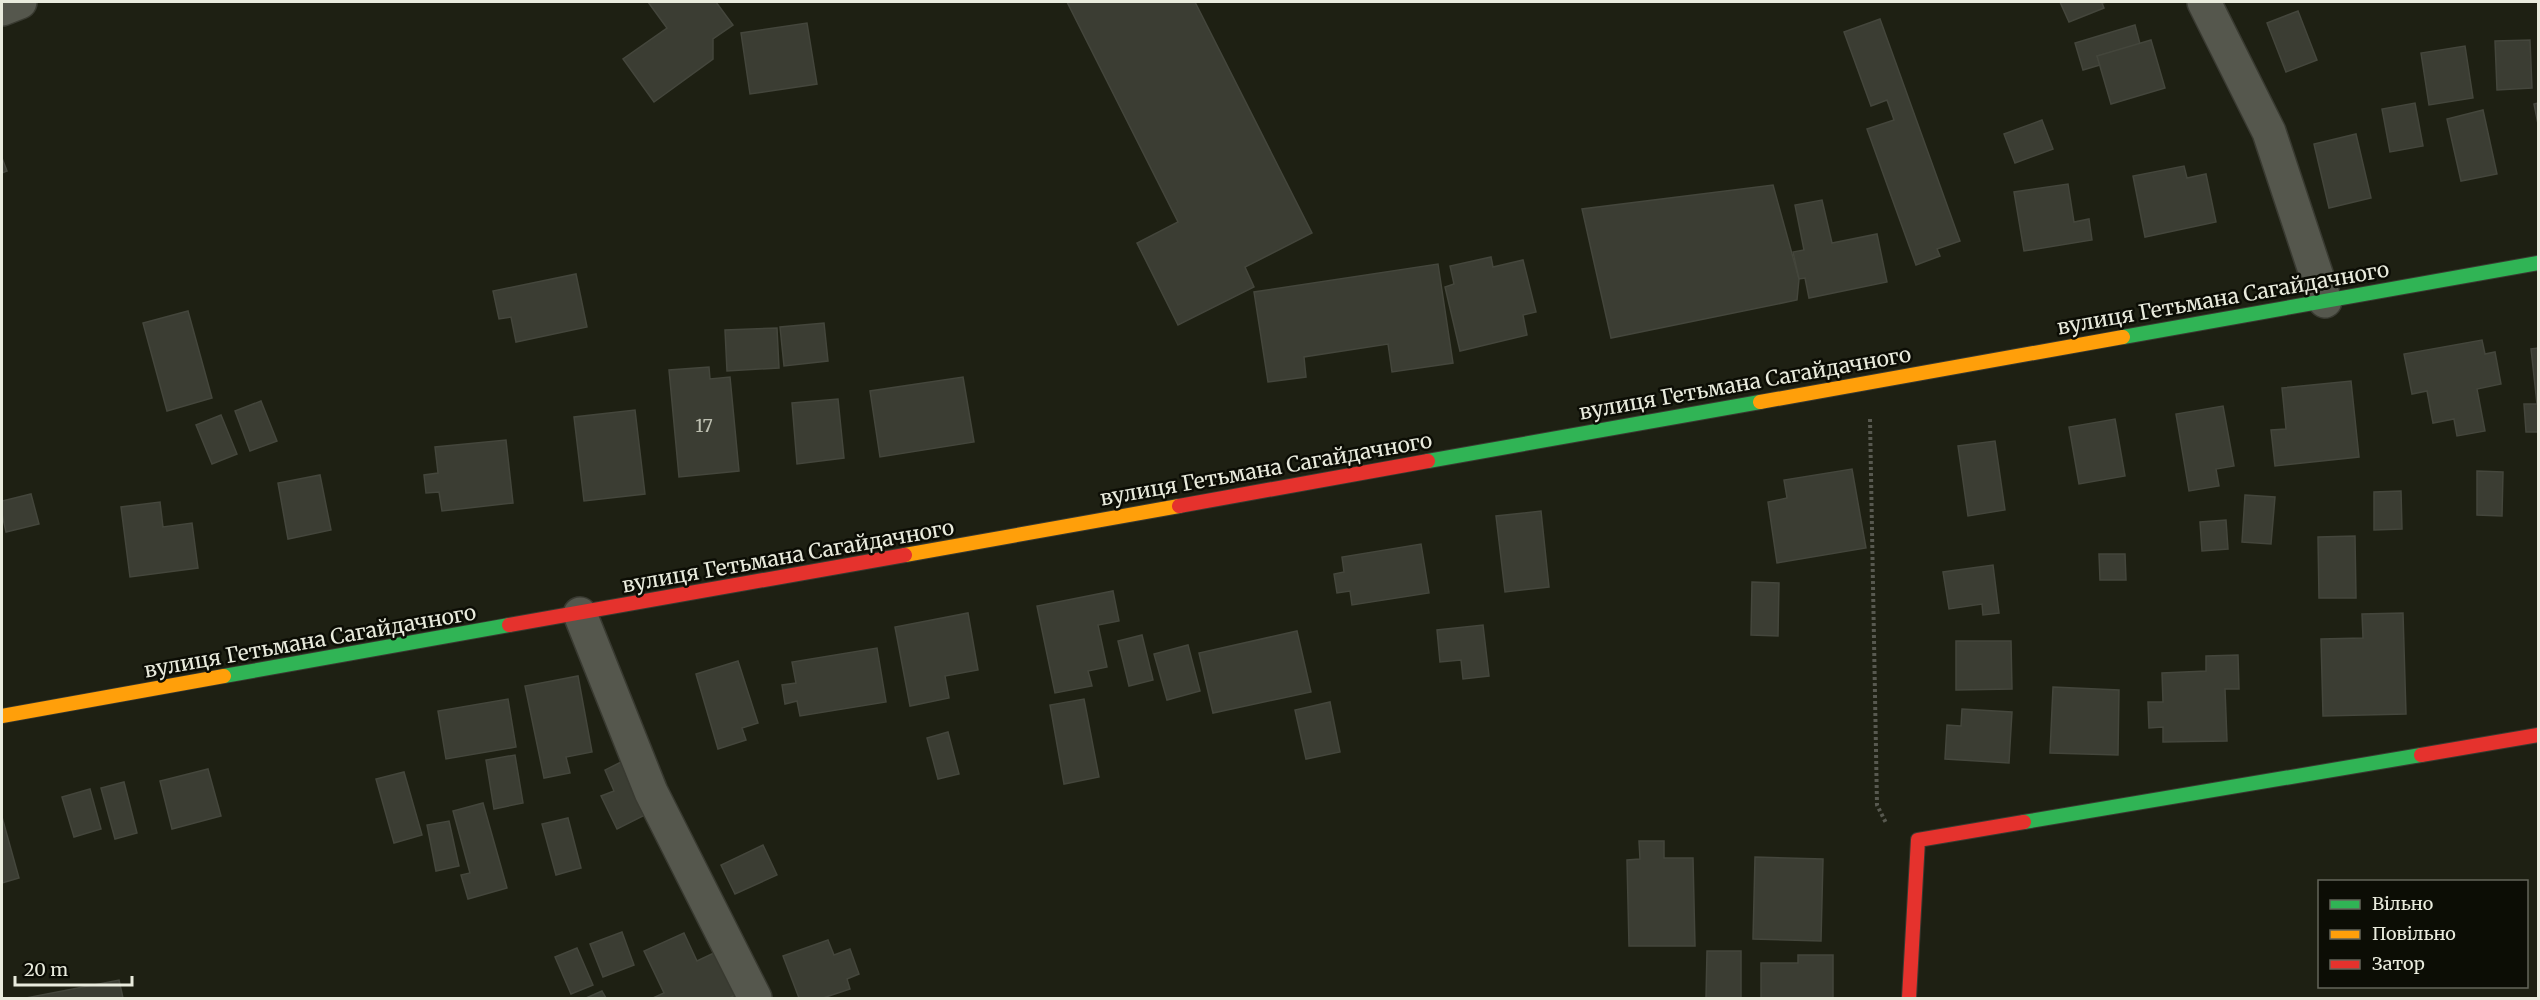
<svg xmlns="http://www.w3.org/2000/svg" width="2540" height="1000" font-family="Merriweather,serif">
	<rect width="100%" height="100%" fill="#1e2013"/>
	<!-- building -->
	<g fill="#3b3d33" stroke="#44463c" stroke-width="1.5">
		<path d="M648 2H716L733 25 713 39V59L654 102 623 59 667 28Z"/>
		<path d="M1067 2H1195L1312 233 1245 267 1254 287 1178 325 1137 243 1178 222Z"/>
		<path d="M2060 2H2107L2102 3 2104 8 2069 22Z"/>
		<path d="M2298 11 2317 60 2286 72 2267 23Z"/>
		<path d="M1880 19 1960 241 1937 249 1940 256 1916 265 1867 129 1894 120 1887 100 1871 106 1844 32Z"/>
		<path d="M807 23 817 84 750 94 741 33Z"/>
		<path d="M2135 25 2140 44 2097 56 2100 65 2083 70 2075 43Z"/>
		<path d="M2151 40 2165 88 2111 104 2097 56Z"/>
		<path d="M2530 40 2532 88 2497 90 2495 41Z"/>
		<path d="M2465 46 2473 98 2429 105 2421 53Z"/>
		<path d="M2415 103 2423 146 2390 152 2382 109Z"/>
		<path d="M2538 103V124L2534 104Z"/>
		<path d="M2483 110 2497 174 2461 181 2447 119Z"/>
		<path d="M2042 120 2053 149 2015 163 2004 134Z"/>
		<path d="M2356 134 2371 198 2329 208 2314 144Z"/>
		<path d="M2 158 7 171 2 173Z"/>
		<path d="M2184 166 2187 178 2206 174 2216 222 2145 237 2133 176Z"/>
		<path d="M2068 184 2074 222 2089 219 2092 240 2024 251 2014 192Z"/>
		<path d="M1773 185 1799 279 1797 300 1611 338 1582 209Z"/>
		<path d="M1822 200 1832 243 1877 234 1887 282 1809 298 1805 278 1799 279 1793 252 1804 250 1795 205Z"/>
		<path d="M1491 257 1493 267 1523 260 1536 312 1523 315 1527 335 1460 351 1445 287 1454 284 1450 266Z"/>
		<path d="M1438 264 1453 363 1392 372 1388 344 1304 357 1306 377 1268 382 1254 292Z"/>
		<path d="M576 274 587 327 516 342 511 317 499 319 493 291Z"/>
		<path d="M188 311 212 398 167 411 143 323Z"/>
		<path d="M824 323 828 361 784 366 780 327Z"/>
		<path d="M777 328 779 368 727 371 725 330Z"/>
		<path d="M2482 340 2485 354 2495 352 2501 384 2477 389 2485 431 2457 436 2454 419 2433 423 2427 391 2412 394 2404 354Z"/>
		<path d="M2538 348V432H2526L2524 404H2537L2531 349Z"/>
		<path d="M709 367 710 379 730 377 739 471 679 477 669 370Z"/>
		<path d="M963 377 974 442 880 457 870 391Z"/>
		<path d="M2351 381 2359 457 2275 466 2271 430 2286 429 2282 388Z"/>
		<path d="M838 399 844 458 797 464 792 403Z"/>
		<path d="M261 401 277 441 250 451 235 411Z"/>
		<path d="M2223 406 2234 466 2216 469 2219 486 2189 491 2176 414Z"/>
		<path d="M635 410 645 494 584 501 574 417Z"/>
		<path d="M221 415 237 454 212 464 196 425Z"/>
		<path d="M2115 419 2125 476 2079 484 2069 427Z"/>
		<path d="M506 440 513 503 442 511 439 492 426 493 424 475 438 473 435 447Z"/>
		<path d="M1995 441 2005 510 1968 516 1958 446Z"/>
		<path d="M1852 469 1866 548 1777 563 1768 502 1787 498 1784 480Z"/>
		<path d="M2477 471 2503 472 2502 516 2477 515Z"/>
		<path d="M320 475 331 530 288 539 278 483Z"/>
		<path d="M2401 491 2402 529 2374 530V492Z"/>
		<path d="M31 494 39 524 6 532 2 514V501Z"/>
		<path d="M2245 495 2275 497 2271 544 2242 542Z"/>
		<path d="M160 502 163 527 192 523 198 568 130 577 121 507Z"/>
		<path d="M1541 511 1549 587 1505 592 1496 516Z"/>
		<path d="M2226 520 2228 549 2202 551 2200 522Z"/>
		<path d="M2355 536 2356 598H2319L2318 537Z"/>
		<path d="M1421 544 1429 593 1352 605 1350 591 1337 593 1334 574 1344 572 1342 557Z"/>
		<path d="M2099 554H2125L2126 580H2100Z"/>
		<path d="M1993 565 1999 613 1983 615 1982 604 1949 609 1943 572Z"/>
		<path d="M1752 582 1779 583 1778 636 1751 635Z"/>
		<path d="M1113 591 1119 621 1098 625 1107 667 1088 671 1092 686 1055 693 1037 606Z"/>
		<path d="M968 613 978 670 945 676 949 698 910 706 895 627Z"/>
		<path d="M2403 613 2406 714 2323 716 2321 639 2363 638 2362 614Z"/>
		<path d="M1483 625 1489 676 1463 679 1461 660 1440 662 1437 630Z"/>
		<path d="M1297 631 1311 692 1213 713 1199 653Z"/>
		<path d="M1142 635 1153 680 1129 686 1118 641Z"/>
		<path d="M1956 641H2011L2012 689 1956 690Z"/>
		<path d="M1188 645 1200 691 1167 700 1154 654Z"/>
		<path d="M877 648 886 702 800 716 797 701 785 704 782 685 796 683 792 662Z"/>
		<path d="M2238 655 2239 689H2225L2227 741 2163 742V727L2149 728 2148 702H2163L2162 673 2206 671V656Z"/>
		<path d="M738 661 758 723 742 728 746 740 718 749 696 674Z"/>
		<path d="M578 676 592 752 566 757 570 773 544 778 525 686Z"/>
		<path d="M2053 687 2119 690 2118 755 2050 753Z"/>
		<path d="M508 699 516 747 446 759 438 711Z"/>
		<path d="M1084 699 1099 777 1064 784 1050 705Z"/>
		<path d="M1330 702 1340 752 1306 759 1295 710Z"/>
		<path d="M1962 709 2012 712 2009 763 1945 759 1947 725 1961 726Z"/>
		<path d="M948 732 959 774 938 779 927 738Z"/>
		<path d="M515 755 523 803 494 809 486 760Z"/>
		<path d="M625 760 651 812 617 829 601 796 614 791 605 770Z"/>
		<path d="M208 769 221 816 172 829 160 781Z"/>
		<path d="M404 772 422 835 394 843 376 779Z"/>
		<path d="M124 782 137 833 115 839 101 788Z"/>
		<path d="M90 789 101 829 74 837 62 797Z"/>
		<path d="M483 803 507 888 468 899 461 875 470 873 453 811Z"/>
		<path d="M2 817 19 878 2 883Z"/>
		<path d="M568 818 581 868 556 875 542 824Z"/>
		<path d="M449 821 459 866 436 871 427 825Z"/>
		<path d="M1639 841H1664V858H1693L1695 946H1629L1627 860 1640 859Z"/>
		<path d="M763 845 777 875 735 894 721 865Z"/>
		<path d="M1755 857 1823 859 1821 941 1753 939Z"/>
		<path d="M622 932 634 965 603 977 590 944Z"/>
		<path d="M684 933 697 961 718 951 738 994 729 998H653L664 993 644 951Z"/>
		<path d="M828 940 834 955 850 949 859 974 847 979 850 989 823 998H799L783 956Z"/>
		<path d="M577 948 593 985 571 994 555 957Z"/>
		<path d="M1707 951H1741V998H1706Z"/>
		<path d="M1798 955H1833V998H1761V963H1798Z"/>
		<path d="M119 980 123 998H26Z"/>
		<path d="M602 991 606 998H586Z"/>
	</g>
	<g fill="none" stroke-linecap="round" stroke-linejoin="round">
		<!-- street casing -->
		<g stroke="#393a31" stroke-width="36">
			<g id="street">
				<path d="M2204 2 2269 132 2325 301"/>
				<path d="M2 9 20 2"/>
				<path d="M580 614 651 792 755 998"/>
			</g>
		</g>
		<!-- fast casing -->
		<g stroke="#393a31" stroke-width="16">
			<g id="fast">
				<path d="M2123 337 2538 263"/>
				<path d="M1428 461 1760 402"/>
				<path d="M224 676 509 625"/>
				<path d="M2024 822 2421 755"/>
			</g>
		</g>
		<!-- slow casing -->
		<g stroke="#393a31" stroke-width="16">
			<g id="slow">
				<path d="M1760 402 2123 337"/>
				<path d="M905 555 1179 506"/>
				<path d="M2 716 224 676"/>
			</g>
		</g>
		<!-- jam casing -->
		<g stroke="#393a31" stroke-width="16">
			<g id="jam">
				<path d="M1179 506 1428 461"/>
				<path d="M509 625 905 555"/>
				<path d="M2421 755 2538 735"/>
				<path d="M1909 998 1918 840 2024 822"/>
			</g>
		</g>
		<!-- path -->
		<path stroke="#585950" stroke-width="4" stroke-dasharray="3 3" stroke-linecap="butt" d="M1870 419 1877 805 1886 823"/>
		<!-- street -->
		<use href="#street" stroke="#55574d" stroke-width="33"/>
		<!-- fast -->
		<use href="#fast" stroke="#30b455" stroke-width="14"/>
		<!-- slow -->
		<use href="#slow" stroke="#ff9f0a" stroke-width="14"/>
		<!-- jam -->
		<use href="#jam" stroke="#e5322d" stroke-width="14"/>
	</g>
	<g text-anchor="middle" dominant-baseline="central" stroke-width="5" stroke-linejoin="round" paint-order="stroke">
		<!-- number labels -->
		<g font-size="18" fill="#bec0b2">
			<text x="704" y="425">17</text>
		</g>
		<!-- street labels -->
		<g font-size="21" fill="#e9ebdd" stroke="#0c0d05">
			<text transform="translate(2223 298) rotate(-10)">вулиця Гетьмана Сагайдачного</text>
			<text transform="translate(1745 383) rotate(-10)">вулиця Гетьмана Сагайдачного</text>
			<text transform="translate(1266 469) rotate(-10)">вулиця Гетьмана Сагайдачного</text>
			<text transform="translate(788 556) rotate(-10)">вулиця Гетьмана Сагайдачного</text>
			<text transform="translate(310 641) rotate(-10)">вулиця Гетьмана Сагайдачного</text>
		</g>
	</g>
	<!-- border -->
	<rect width="2540" height="1000" fill="none" stroke="#e9ebdd" stroke-width="6"/>
	<!-- legend -->
	<rect x="2318" y="880" width="210" height="108" fill="#0c0d05" stroke="#64665b" stroke-width="1.5"/>
	<rect x="2330" y="900" width="30" height="9" fill="#30b455" stroke="#64665b" stroke-width="1.5"/>
	<text x="2372" y="910" font-size="18" fill="#e9ebdd">Вільно</text>
	<rect x="2330" y="930" width="30" height="9" fill="#ff9f0a" stroke="#64665b" stroke-width="1.5"/>
	<text x="2372" y="940" font-size="18" fill="#e9ebdd">Повільно</text>
	<rect x="2330" y="960" width="30" height="9" fill="#e5322d" stroke="#64665b" stroke-width="1.5"/>
	<text x="2372" y="970" font-size="18" fill="#e9ebdd">Затор</text>
	<!-- scale -->
	<path d="M15 976v9h117v-9" fill="none" stroke="#e9ebdd" stroke-width="3"/>
	<text x="24" y="976" font-size="18" fill="#e9ebdd" stroke="#0c0d05" stroke-width="4.5" paint-order="stroke">20 m</text>
</svg>
